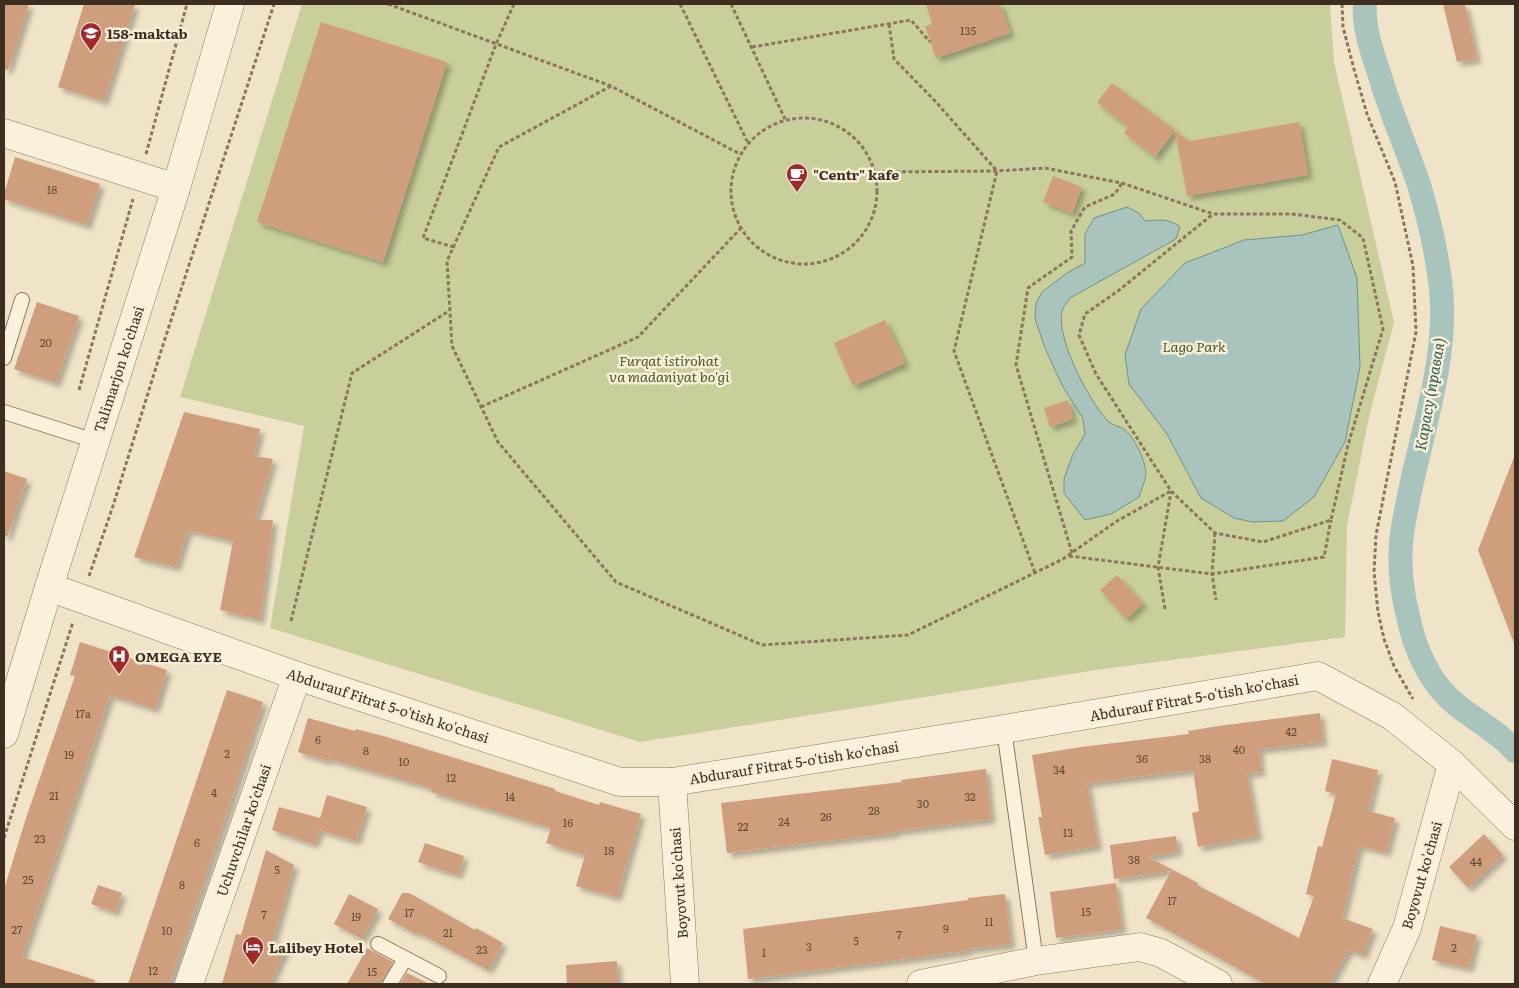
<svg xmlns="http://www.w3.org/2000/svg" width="1519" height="988" font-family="Literata,serif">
	<defs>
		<filter id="shadow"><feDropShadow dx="4.5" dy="4.5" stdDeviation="2.5" flood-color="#0004"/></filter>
	</defs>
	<rect width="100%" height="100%" fill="#f0e4c8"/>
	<!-- green -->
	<path fill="#c9cf9b" d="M302 4H1330L1334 62 1394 322 1369 417 1347 526 1345 637 1096 670 640 742 270 628 304 426 180 397Z"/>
	<!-- water -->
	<g fill="#a9c4bc" stroke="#6f938a">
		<path d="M1127 207 1139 213 1145 221C1160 220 1168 218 1180 227L1176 239 1070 298C1067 302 1063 307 1062 311 1056 339 1088 398 1106 419 1110 425 1120 426 1125 430 1136 439 1146 462 1146 475 1145 482 1141 490 1139 497L1111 514 1085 520 1064 493V479L1073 454 1085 434 1083 419 1062 385 1045 348 1035 319 1036 303 1042 292 1067 273 1085 263V234L1094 218Z"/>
		<path d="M1338 225 1357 278 1360 367 1345 442 1314 497 1283 521 1252 522 1234 518 1201 498 1167 434 1129 384 1125 355 1141 309 1185 263 1244 240 1302 235Z"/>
	</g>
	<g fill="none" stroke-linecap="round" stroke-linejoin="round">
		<!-- canal -->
		<path stroke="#a9c4bc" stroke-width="24" d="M1365 4C1363 32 1375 59 1383 86 1394 120 1408 152 1419 185 1428 215 1436 250 1440 280 1450 352 1423 426 1409 496 1406 511 1402 528 1401 544 1399 568 1402 592 1408 616 1413 641 1422 665 1438 686 1459 714 1493 725 1515 751"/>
	</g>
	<!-- building -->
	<g fill="#cf9f7d" filter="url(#shadow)">
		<path d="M4 4H29L8 70 4 69Z"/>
		<path d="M84 4H135L104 101 58 87Z"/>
		<path d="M926 4H1000L1010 33 936 58 925 26 932 24Z"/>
		<path d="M1443 4H1465L1477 59 1457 62Z"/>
		<path d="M321 22 447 62 383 262 257 222Z"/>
		<path d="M1112 83 1175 130 1155 157 1124 133 1128 127 1097 102Z"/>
		<path d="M1299 122 1308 175 1187 196 1175 131 1190 141Z"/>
		<path d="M15 157 100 184 87 225 4 199V194Z"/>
		<path d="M1053 176 1082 187 1072 213 1043 202Z"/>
		<path d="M37 302 79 316 56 383 14 369Z"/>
		<path d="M885 320 905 363 853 386 834 343Z"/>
		<path d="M1068 400 1073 419 1050 427 1044 408Z"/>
		<path d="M184 412 260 429 254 456 273 459 255 520H273L260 620 220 610 233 541 188 530 176 567 134 557Z"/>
		<path d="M1514 457H1515V643H1514L1478 550Z"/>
		<path d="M4 471 27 479 7 537 4 536Z"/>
		<path d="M1117 575 1143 603 1126 619 1100 590Z"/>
		<path d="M80 642 167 670 155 709 110 695 22 957 95 980 94 984H4V889L26 818 75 676 70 675Z"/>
		<path d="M227 690 263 702 226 816 169 984H128Z"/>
		<path d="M1320 713 1323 742 1259 749 1261 772 1247 773 1258 836 1198 847 1192 813 1199 811 1193 770 1087 783 1098 846 1045 855 1038 817H1042L1032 755 1081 747 1189 734 1188 731 1218 726Z"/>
		<path d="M308 718 355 731 356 729 387 737 555 789V791L599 805 600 802 641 814 617 897 576 886 585 855 546 843 551 828 431 792 432 788 329 759 328 761 298 752Z"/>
		<path d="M1332 759 1378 770 1368 811 1395 818 1386 852 1359 846 1342 918 1373 929 1363 955 1349 950 1329 984H1266L1146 918 1171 871 1114 879 1110 845 1176 836 1178 851 1148 857 1198 883 1197 885 1299 938 1314 896 1306 894 1318 846 1322 847 1336 794 1325 791Z"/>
		<path d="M986 769 991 819 895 831V833L727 853 721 803 902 782 901 780Z"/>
		<path d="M327 795 367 807 356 841 320 830 314 844 272 830 279 807 320 818Z"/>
		<path d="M1484 834 1503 855 1468 888 1449 867Z"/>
		<path d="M425 843 464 856 458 875 418 862Z"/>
		<path d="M266 850 294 865 272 944 286 948 270 984H222L236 934 241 935Z"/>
		<path d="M1116 883 1122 929 1056 938 1050 892Z"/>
		<path d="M98 885 122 893 115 912 91 904Z"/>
		<path d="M402 893H409L475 930 476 928 503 943 488 970 417 932 416 934 388 919Z"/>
		<path d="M349 894 378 909 362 939 334 924Z"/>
		<path d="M1005 894 1011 944 967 949V951L920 957 748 979 743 929 924 906 968 900V898Z"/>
		<path d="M1440 926 1477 935 1469 968 1432 960Z"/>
		<path d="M367 948 393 962 382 980 381 984H347Z"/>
		<path d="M617 961 618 983 567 984 566 965Z"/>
		<path d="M407 973 429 984H400Z"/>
	</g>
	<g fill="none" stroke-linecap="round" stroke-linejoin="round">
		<!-- service casing -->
		<g stroke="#8d765c" stroke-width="16">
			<g id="service">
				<path d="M4 358 22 300"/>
				<path d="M4 412 95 441"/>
				<path d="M1004 729 1036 961"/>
				<path d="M378 944 439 976"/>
				<path d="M390 984 405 959"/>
			</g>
		</g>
		<!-- minor casing -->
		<g stroke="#8d765c" stroke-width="29">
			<g id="minor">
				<path d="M4 133 176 188"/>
				<path d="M49 587 297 676 620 782H672L1004 729 1318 676 1392 716 1452 764 1515 826"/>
				<path d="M672 782 685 984"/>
				<path d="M189 984 297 676"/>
				<path d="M921 984 1036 961 1140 947 1161 953 1218 984"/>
				<path d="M1382 984 1407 928 1452 764"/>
			</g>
		</g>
		<!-- tertiary casing -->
		<g stroke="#8d765c" stroke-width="29">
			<path id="tertiary" d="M4 734 49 587 176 188 230 4"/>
		</g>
		<!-- path -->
		<g stroke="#8d765c" stroke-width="3" stroke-dasharray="4 2.5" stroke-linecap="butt">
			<path d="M388 4 611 86 740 154"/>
			<path d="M680 4 748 143"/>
			<path d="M731 4 785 119"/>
			<path d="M1342 4 1343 27 1354 69 1367 114 1395 182 1413 266 1416 332 1376 535 1374 572 1378 612 1384 639 1394 666 1413 699"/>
			<path d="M889 24 894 59 936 102 997 171 954 351 1035 573"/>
			<path d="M752 47 911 20 930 42"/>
			<path d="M611 86 499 147 447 261 452 346 498 442 616 582 762 645 908 635 1063 559 1117 521 1171 491"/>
			<circle cx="804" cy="191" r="73"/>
			<path d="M146 154 187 4"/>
			<path d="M876 172 997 171 1045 168 1122 183 1213 214H1292L1340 220 1363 238 1383 329 1348 445 1331 520 1263 542 1215 533 1171 491 1096 374 1079 335 1085 314 1118 291 1213 214"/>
			<path d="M454 247 423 238 496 44 514 4"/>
			<path d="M79 390 133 199"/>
			<path d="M481 407 638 337 741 228"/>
			<path d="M1215 533 1212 574 1216 600"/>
			<path d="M1072 553 1016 365 1028 288 1072 257 1071 231 1085 207 1115 194 1122 183"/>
			<path d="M1069 556 1212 574 1324 557 1331 520"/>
			<path d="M89 576 113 506 162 348 274 4"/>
			<path d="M1165 609 1158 567 1171 492"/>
			<path d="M291 621 352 373 449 311"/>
			<path d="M4 838 73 622"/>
		</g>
		<!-- service -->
		<use href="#service" stroke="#faf1dc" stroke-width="14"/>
		<!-- minor -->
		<use href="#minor" stroke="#faf1dc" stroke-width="28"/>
		<!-- tertiary -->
		<use href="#tertiary" stroke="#faf1dc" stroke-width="28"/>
	</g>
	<!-- icons -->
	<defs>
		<g id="school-pin" transform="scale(1.125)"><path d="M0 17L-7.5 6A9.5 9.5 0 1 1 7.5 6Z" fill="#9e2a2b" stroke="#f7eed8"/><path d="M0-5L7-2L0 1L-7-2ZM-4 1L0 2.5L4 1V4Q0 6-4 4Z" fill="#fff"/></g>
		<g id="cafe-pin" transform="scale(1.125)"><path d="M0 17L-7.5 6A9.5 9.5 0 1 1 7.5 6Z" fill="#9e2a2b" stroke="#f7eed8"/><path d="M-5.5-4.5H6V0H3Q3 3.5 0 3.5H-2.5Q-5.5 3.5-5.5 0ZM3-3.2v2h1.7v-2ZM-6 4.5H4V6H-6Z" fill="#fff"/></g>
		<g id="hospital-pin" transform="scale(1.125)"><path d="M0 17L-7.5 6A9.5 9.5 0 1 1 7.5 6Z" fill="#9e2a2b" stroke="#f7eed8"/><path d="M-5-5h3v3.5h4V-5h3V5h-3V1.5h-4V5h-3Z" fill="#fff"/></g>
		<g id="hotel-pin" transform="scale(1.125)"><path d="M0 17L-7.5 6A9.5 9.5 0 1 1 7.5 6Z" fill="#9e2a2b" stroke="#f7eed8"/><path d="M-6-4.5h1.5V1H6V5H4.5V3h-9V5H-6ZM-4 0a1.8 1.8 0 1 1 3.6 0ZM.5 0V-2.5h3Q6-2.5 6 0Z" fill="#fff"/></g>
	</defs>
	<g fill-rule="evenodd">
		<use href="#school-pin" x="91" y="33"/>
		<use href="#cafe-pin" x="797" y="174"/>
		<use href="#hospital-pin" x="119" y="656"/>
		<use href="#hotel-pin" x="253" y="947"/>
	</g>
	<g text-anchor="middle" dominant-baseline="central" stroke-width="5" stroke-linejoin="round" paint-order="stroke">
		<!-- number labels -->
		<g font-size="11" fill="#624a37">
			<text x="968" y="30">135</text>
			<text x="52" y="189">18</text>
			<text x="46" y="342">20</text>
			<text x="83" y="713">17a</text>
			<text x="1291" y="731">42</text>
			<text x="318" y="739">6</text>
			<text x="1239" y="749">40</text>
			<text x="366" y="750">8</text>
			<text x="227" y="753">2</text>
			<text x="69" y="754">19</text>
			<text x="1142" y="758">36</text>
			<text x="1205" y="758">38</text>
			<text x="404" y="761">10</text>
			<text x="1059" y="769">34</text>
			<text x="451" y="777">12</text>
			<text x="214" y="792">4</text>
			<text x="54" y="795">21</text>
			<text x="510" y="796">14</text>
			<text x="970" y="796">32</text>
			<text x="923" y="803">30</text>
			<text x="874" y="810">28</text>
			<text x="826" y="816">26</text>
			<text x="784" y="821">24</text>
			<text x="568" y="822">16</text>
			<text x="743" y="826">22</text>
			<text x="1068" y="832">13</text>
			<text x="40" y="838">23</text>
			<text x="197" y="842">6</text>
			<text x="609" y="850">18</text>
			<text x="1134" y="859">38</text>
			<text x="1476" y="861">44</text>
			<text x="277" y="869">5</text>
			<text x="28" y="879">25</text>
			<text x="182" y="884">8</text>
			<text x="1172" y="900">17</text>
			<text x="1086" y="911">15</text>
			<text x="409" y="912">17</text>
			<text x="264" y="914">7</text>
			<text x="356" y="916">19</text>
			<text x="989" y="921">11</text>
			<text x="946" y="928">9</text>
			<text x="17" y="929">27</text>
			<text x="167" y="930">10</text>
			<text x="448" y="932">21</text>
			<text x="899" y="934">7</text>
			<text x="856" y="940">5</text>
			<text x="809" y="946">3</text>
			<text x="1454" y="947">2</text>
			<text x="482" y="949">23</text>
			<text x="764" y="952">1</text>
			<text x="153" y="970">12</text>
			<text x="372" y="971">15</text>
		</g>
		<!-- poi labels -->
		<g font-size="14" font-weight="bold" fill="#3d2e20" stroke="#f7eed8" text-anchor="start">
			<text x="107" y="33">158-maktab</text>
			<text x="813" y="174">"Centr" kafe</text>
			<text x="135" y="656">OMEGA EYE</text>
			<text x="269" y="947">Lalibey Hotel</text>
		</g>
		<!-- park labels -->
		<g font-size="14" font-style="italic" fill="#4d5a26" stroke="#f7eed8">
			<text x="1194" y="346">Lago Park</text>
			<text x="669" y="360">Furqat istirohat<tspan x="669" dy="16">va madaniyat bo'gi</tspan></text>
		</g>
		<!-- street labels -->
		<g font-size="14" fill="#3d2e20" stroke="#f7eed8">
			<text transform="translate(118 369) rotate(-72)">Talimarjon ko'chasi</text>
			<text transform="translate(1194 697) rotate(-10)">Abdurauf Fitrat 5-o'tish ko'chasi</text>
			<text transform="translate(388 705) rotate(18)">Abdurauf Fitrat 5-o'tish ko'chasi</text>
			<text transform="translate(794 762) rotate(-9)">Abdurauf Fitrat 5-o'tish ko'chasi</text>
			<text transform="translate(243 830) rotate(-71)">Uchuvchilar ko'chasi</text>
			<text transform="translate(1421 875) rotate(-74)">Boyovut ko'chasi</text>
			<text transform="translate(678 883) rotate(-94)">Boyovut ko'chasi</text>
		</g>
		<!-- water labels -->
		<g font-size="15" font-style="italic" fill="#2f5d5a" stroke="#f7eed8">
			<text transform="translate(1429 394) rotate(-80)">Карасу (правая)</text>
		</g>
	</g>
	<!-- border -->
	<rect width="1519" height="988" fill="none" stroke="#3d2e20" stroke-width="10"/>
</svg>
